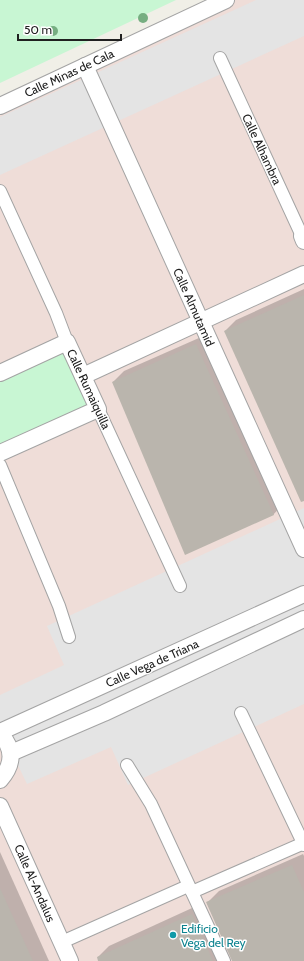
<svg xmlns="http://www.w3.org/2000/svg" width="304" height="961" font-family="Cabin,sans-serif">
	<rect width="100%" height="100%" fill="#f0efe7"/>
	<!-- commercial -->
	<path fill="#efddd8" d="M230 0H304V961H0V106Z"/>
	<!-- park -->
	<g fill="#c8f6d3">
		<path d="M0 0H176L0 83Z"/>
		<path d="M65 348 91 404 0 447V379Z"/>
	</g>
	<!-- parking -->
	<g fill="#e4e4e4">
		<path d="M256 0H304V36L0 175V117Z"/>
		<path d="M304 508V704L128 785 111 747 27 784 0 728V695L64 665 47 626Z"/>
	</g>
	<!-- shadow -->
	<g fill="#0003">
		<path d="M304 289V500L225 331 236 320Z"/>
		<path d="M208 334 284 503 273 515 113 382 124 371Z"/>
		<path d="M0 852 49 961H0Z"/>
		<path d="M303 854 304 856V961H233L207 903 219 891Z"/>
		<path d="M203 903 229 961H100L98 957 109 946Z"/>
	</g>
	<!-- building -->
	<g fill="#bab5ad">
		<path d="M304 295V501L301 502 224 331Z"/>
		<path d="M196 344 274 515 185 555 112 382Z"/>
		<path d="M292 865 304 892V961H232L206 902Z"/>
		<path d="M0 888 33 961H0Z"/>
		<path d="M192 914 213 961H98L97 957Z"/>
	</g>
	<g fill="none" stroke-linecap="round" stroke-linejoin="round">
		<!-- pedestrian casing -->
		<g stroke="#a4a4a4" stroke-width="14">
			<g id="pedestrian">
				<path d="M220 58 302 236"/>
				<path d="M0 191 56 313 67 342"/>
				<path d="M98 409 180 586"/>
				<path d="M0 465 59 606 69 637"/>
				<path d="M241 713 304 845"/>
				<path d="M127 765 151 804 224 961"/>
				<path d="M192 892 304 843"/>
				<path d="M62 942 188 886"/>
			</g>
		</g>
		<!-- minor casing -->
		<g stroke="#a4a4a4" stroke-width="18">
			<g id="minor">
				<path d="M85 66 304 549"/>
				<path d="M0 106 226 0"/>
				<path d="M304 235 302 236 304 241"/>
				<path d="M0 373 67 342 98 409 0 453"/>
				<path d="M83 376 304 274"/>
				<path d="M0 732 304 594"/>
				<path d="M0 733C14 749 14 764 0 780"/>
				<path d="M11 753 104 713 304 619"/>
				<path d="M0 806 70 961"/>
			</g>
		</g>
		<!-- pedestrian -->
		<use href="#pedestrian" stroke="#fff" stroke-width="12"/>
		<!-- minor -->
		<use href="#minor" stroke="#fff" stroke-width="16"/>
	</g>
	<!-- trees -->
	<g fill="#76ae81">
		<circle cx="143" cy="18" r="5"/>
		<circle cx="53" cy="31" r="5"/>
	</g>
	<!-- markers -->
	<circle fill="#0f9aa8" stroke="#fff" stroke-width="1.5" cx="173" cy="935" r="4"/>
	<g text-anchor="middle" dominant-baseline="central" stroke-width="3" stroke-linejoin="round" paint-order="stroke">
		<!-- street labels -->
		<g font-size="12" fill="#202020" stroke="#fff">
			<text transform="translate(69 73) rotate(-25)">Calle Minas de Cala</text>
			<text transform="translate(262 149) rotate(65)">Calle Alhambra</text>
			<text transform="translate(194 307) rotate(66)">Calle Almutamid</text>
			<text transform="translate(89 389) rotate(65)">Calle Rumaiquilla</text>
			<text transform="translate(152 663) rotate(-24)">Calle Vega de Triana</text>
			<text transform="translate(35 883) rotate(66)">Calle Al-Andalus</text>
		</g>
		<!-- culture labels -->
		<g font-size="12" fill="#0d838f" stroke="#fff" text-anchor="start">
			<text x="181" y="928">Edificio<tspan x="181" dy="14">Vega del Rey</tspan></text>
		</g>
	</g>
	<!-- scale -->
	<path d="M18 34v6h103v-6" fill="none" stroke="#202020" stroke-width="2"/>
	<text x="24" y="34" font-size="12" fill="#202020" stroke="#ffffff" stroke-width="3" paint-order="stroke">50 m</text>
</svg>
